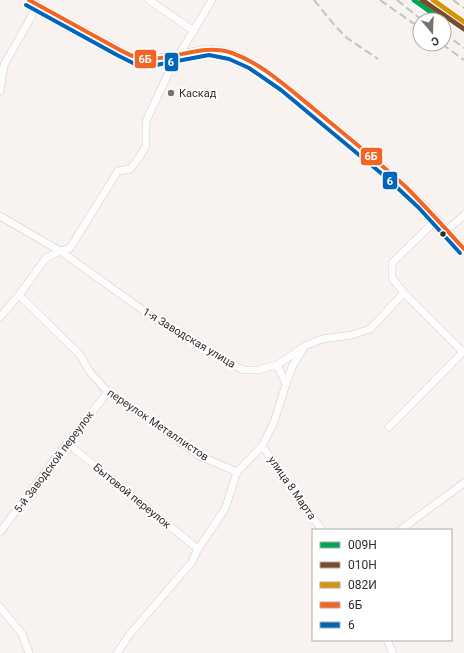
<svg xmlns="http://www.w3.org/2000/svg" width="464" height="653" font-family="Roboto,sans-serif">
	<rect width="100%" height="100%" fill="#f8f2f0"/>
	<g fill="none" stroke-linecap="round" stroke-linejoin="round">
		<!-- minor casing -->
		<g stroke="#d0ccca" stroke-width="8">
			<g id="minor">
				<path d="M29 0C54 15 80 29 106 42 118 49 131 58 145 59 174 60 202 42 231 53 258 62 291 91 313 109 348 138 385 166 417 198 433 214 448 232 464 249"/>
				<path d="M149 0 194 31"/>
				<path d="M0 91 4 65 38 5"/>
				<path d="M0 216 60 251 158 321 243 370H258L277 365 305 346 322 339 352 335 370 329 404 293 392 278V263L437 219"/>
				<path d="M447 230 464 215"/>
				<path d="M404 293 463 352"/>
				<path d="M19 295 80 355 90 372 108 392 200 456 237 472 262 446 274 422 286 384 277 365"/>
				<path d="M0 317 19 295 46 258 60 251 70 248 118 171 130 169 139 158 146 146V121L171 68 212 0"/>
				<path d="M286 384 292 367 303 349"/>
				<path d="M389 427 464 351"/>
				<path d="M67 443 198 549"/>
				<path d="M262 446 322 530"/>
				<path d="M400 530 464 483"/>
				<path d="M0 532 67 443 108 392"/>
				<path d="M0 607 22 634 29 653"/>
				<path d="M387 640 393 653"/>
				<path d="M117 653 130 634 191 563 198 549 225 509 237 472"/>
			</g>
		</g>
		<!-- minor -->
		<use href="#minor" stroke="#fefdfd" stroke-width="7"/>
		<!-- rail -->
		<g stroke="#c4c2c2" stroke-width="2" stroke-dasharray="8 4" stroke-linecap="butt">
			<path d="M314 0 336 27 347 38 378 59"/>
			<path d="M380 0 420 28"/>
			<path d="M397 0 422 20"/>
			<path d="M453 0 464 8"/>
			<path d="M444 33 464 48"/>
			<path d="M442 44 464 60"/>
		</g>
		<!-- bus-1 casing -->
		<g stroke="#fff" stroke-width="7">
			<path id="bus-1" d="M29 0 120 50C128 54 136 59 145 59 175 60 202 43 232 53 263 64 289 89 314 109 345 135 377 160 406 187 426 207 445 228 464 249"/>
		</g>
		<!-- bus-2 casing -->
		<g stroke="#fff" stroke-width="7">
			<path id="bus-2" d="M26 5 117 55 133 63 145 65H156L209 55 229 59 249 68 281 90 388 179 419 208 460 253"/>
		</g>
		<!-- bus-1 -->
		<use href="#bus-1" stroke="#f26522" stroke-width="4"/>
		<!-- bus-2 -->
		<use href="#bus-2" stroke="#0065bd" stroke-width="4"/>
		<!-- rail-1 casing -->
		<g stroke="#fff" stroke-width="8">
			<path id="rail-1" d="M414 0 442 20"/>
		</g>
		<!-- rail-2 casing -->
		<g stroke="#fff" stroke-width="8">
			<path id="rail-2" d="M422 0 464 29"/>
		</g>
		<!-- rail-3 casing -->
		<g stroke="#fff" stroke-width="8">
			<path id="rail-3" d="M433 0 464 22"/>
		</g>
		<!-- rail-1 -->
		<use href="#rail-1" stroke="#00a651" stroke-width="5"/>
		<!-- rail-2 -->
		<use href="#rail-2" stroke="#7a4b2a" stroke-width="5"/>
		<!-- rail-3 -->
		<use href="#rail-3" stroke="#d99406" stroke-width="5"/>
	</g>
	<!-- markers -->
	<circle fill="#777270" stroke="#fff" stroke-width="1.5" cx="171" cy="93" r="4"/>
	<circle fill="#312d2b" stroke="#fff" stroke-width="1.5" cx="443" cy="234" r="3.5"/>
	<g text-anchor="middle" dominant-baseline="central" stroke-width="4" stroke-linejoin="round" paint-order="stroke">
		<!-- poi labels -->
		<g font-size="11" fill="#312d2b" stroke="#fff" text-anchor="start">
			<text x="179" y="93">Каскад</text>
		</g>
		<!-- street labels -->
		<g font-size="11" fill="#312d2b" stroke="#fff">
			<text transform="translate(189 338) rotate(31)">1-я Заводская улица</text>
			<text transform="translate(158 425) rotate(34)">переулок Металлистов</text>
			<text transform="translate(54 462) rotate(-53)">5-й Заводской переулок</text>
			<text transform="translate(292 488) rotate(55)">улица 8 Марта</text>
			<text transform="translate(132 496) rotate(39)">Бытовой переулок</text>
		</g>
	</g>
	<g stroke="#fff" stroke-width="1.5">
		<rect x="134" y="49" width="23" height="20" rx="4" fill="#f26522"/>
		<rect x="164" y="52" width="15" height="20" rx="4" fill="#0065bd"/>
		<rect x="360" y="147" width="23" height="19" rx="4" fill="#f26522"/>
		<rect x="382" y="171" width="16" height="19" rx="4" fill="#0065bd"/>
	</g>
	<g font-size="11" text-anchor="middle" font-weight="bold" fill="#fff">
		<text x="145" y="63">6Б</text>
		<text x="171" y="66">6</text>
		<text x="371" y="160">6Б</text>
		<text x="390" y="185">6</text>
	</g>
	<!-- legend -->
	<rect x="312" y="529" width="140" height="112" fill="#ffffff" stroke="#adabaa"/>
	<rect x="320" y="542" width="20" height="6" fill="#00a651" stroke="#adabaa"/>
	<text x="348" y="549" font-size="12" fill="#312d2b">009Н</text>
	<rect x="320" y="562" width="20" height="6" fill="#7a4b2a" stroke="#adabaa"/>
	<text x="348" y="569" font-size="12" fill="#312d2b">010Н</text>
	<rect x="320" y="582" width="20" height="6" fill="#d99406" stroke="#adabaa"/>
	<text x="348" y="589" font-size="12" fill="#312d2b">082И</text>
	<rect x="320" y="602" width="20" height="6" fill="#f26522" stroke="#adabaa"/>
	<text x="348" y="609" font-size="12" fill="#312d2b">6Б</text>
	<rect x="320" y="622" width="20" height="6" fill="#0065bd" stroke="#adabaa"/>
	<text x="348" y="629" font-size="12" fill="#312d2b">6</text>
	<!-- north arrow -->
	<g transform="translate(432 32) rotate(161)"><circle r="19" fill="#ffffff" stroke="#adabaa"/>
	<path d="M0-3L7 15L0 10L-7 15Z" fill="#777270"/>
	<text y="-6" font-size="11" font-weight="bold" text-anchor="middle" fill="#312d2b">С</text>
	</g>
</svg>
